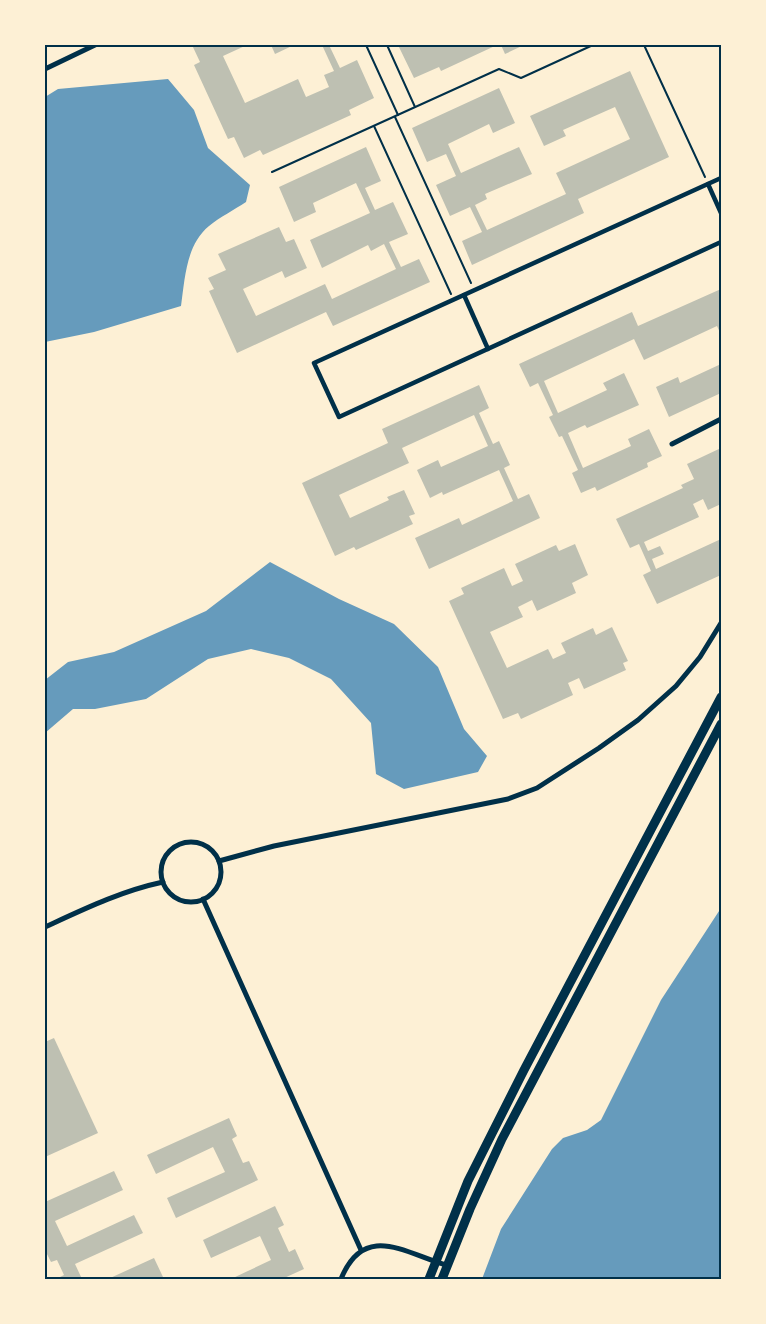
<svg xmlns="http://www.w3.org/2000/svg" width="766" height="1324" font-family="'Work Sans',sans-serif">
	<rect width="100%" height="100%" fill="#fdf0d5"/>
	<!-- water -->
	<g fill="#669bbc">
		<path d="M168 79 194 110 208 148 250 185 246 202C234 210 220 217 209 226 186 245 185 278 181 306L94 332 45 342V97L58 89Z"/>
		<path d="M270 562 339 599 394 624 438 667 464 729 487 756 478 772 404 789 376 774 371 723 331 679 289 658 251 649 208 659 146 699 95 709H73L45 733V680L68 662 114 652 206 611Z"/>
		<path d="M721 908V1279H482L501 1229 552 1149 563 1138 587 1130 601 1120 661 1000Z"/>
	</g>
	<!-- building -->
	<g fill="#bec0b2">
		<path d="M192 45H247L223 56 245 103 298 79 306 97 329 87 324 75 334 71 322 45H329L340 68 357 60 374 98 349 110 351 115 263 155 260 150 244 158 234 137 228 139 194 65 200 62Z"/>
		<path d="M271 45H294L275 54Z"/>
		<path d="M398 45H497L441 71 439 67 414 78Z"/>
		<path d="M501 45H524L505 54Z"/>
		<path d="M630 71 669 157 578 199 584 213 472 265 462 241 482 232 470 207 450 216 436 185 456 176 446 154 427 162 412 128 499 88 515 123 493 133 489 124 448 144 461 173 519 147 532 174 485 194 487 199 475 205 487 230 566 194 556 173 630 139 615 107 563 130 566 136 544 146 530 116Z"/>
		<path d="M366 147 381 181 365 188 375 210 393 202 408 234 389 242 401 267 419 259 430 282 333 326 326 312 237 353 209 291 214 289 208 278 226 270 218 254 279 227 286 242 294 239 307 268 285 278 282 271 243 289 256 316 325 284 332 299 396 269 384 244 371 251 368 245 322 268 310 240 370 213 356 183 313 203 316 212 294 222 279 187Z"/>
		<path d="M721 289V335L717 326 644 360 634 339 544 381 558 413 607 390 603 383 624 373 639 405 587 428 585 425 568 433 583 468 631 446 628 439 649 429 662 456 647 463 648 467 597 491 595 487 581 493 572 473 578 470 562 436 559 437 549 417 553 415 538 383 530 387 519 364 632 312 638 326Z"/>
		<path d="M721 364V393L669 417 656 387 678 377 680 383Z"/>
		<path d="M479 385 489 408 479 413 493 444 499 441 510 465 504 468 518 499 529 494 540 518 429 569 415 538 459 518 462 525 513 501 499 470 443 495 442 492 430 498 417 470 438 460 441 467 488 446 474 415 402 448 409 463 339 495 350 518 389 500 387 497 404 490 415 514 409 516 413 524 356 550 354 547 335 556 302 483 388 443 382 429Z"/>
		<path d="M721 448V504L708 510 703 499 693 504 699 517 644 542 648 551 660 546 664 554 652 559 656 569 721 539V569L719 570 721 575 657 604 643 575 651 571 639 544 630 548 616 519 683 488 681 485 694 479 687 464Z"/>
		<path d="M575 544 588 575 572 583 576 593 537 611 532 600 518 607 523 617 490 632 507 668 548 649 553 659 566 653 561 643 593 628 596 635 612 627 628 661 623 663 626 670 584 689 579 678 568 683 573 695 521 719 518 713 503 719 449 601 464 594 461 588 504 568 512 586 523 581 515 564 556 545 559 551Z"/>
		<path d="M54 1038 98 1133 45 1157V1042Z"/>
		<path d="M229 1118 237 1136 232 1139 243 1163 249 1161 258 1180 176 1218 167 1198 225 1172 213 1147 156 1174 147 1155Z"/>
		<path d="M114 1171 123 1190 55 1221 67 1246 134 1215 143 1233 75 1264 82 1279H56L64 1275 57 1260 51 1262 45 1250V1202Z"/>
		<path d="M275 1206 284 1225 278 1228 289 1252 295 1249 304 1269 282 1279H231L271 1260 260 1236 211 1258 203 1240Z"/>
		<path d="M154 1258 163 1277 159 1279H108Z"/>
	</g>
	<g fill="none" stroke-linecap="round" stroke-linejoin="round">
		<!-- path -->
		<g stroke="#003049" stroke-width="2">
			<path d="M366 45 398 115"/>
			<path d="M387 45 415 107"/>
			<path d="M644 45 705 177"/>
			<path d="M395 117 471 283"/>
			<path d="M374 126 451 294"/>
			<path d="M272 172 499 69 521 78 593 45"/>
		</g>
		<!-- pedestrian -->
		<g stroke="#003049" stroke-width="4.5">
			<path d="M721 178 314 363 339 417 721 242"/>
			<path d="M708 184 721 213"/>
			<path d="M464 295 488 349"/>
		</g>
		<!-- minor -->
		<g stroke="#003049" stroke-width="5">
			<path d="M45 69 95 45"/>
			<path d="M672 444 721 419"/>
			<circle cx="191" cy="872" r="30"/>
			<path d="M219 861 274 846 508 799 537 788 599 748 638 720 676 686 700 657 721 623"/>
			<path d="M203 899 361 1250"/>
			<path d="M45 927C84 909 121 891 163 882"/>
			<path d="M341 1279C364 1222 405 1253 446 1265"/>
		</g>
		<!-- tertiary -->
		<g stroke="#003049" stroke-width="9">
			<path d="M429 1279 468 1181 524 1070 721 697"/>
			<path d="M442 1279 470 1209 502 1139 721 724"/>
		</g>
	</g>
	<!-- border -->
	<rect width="766" height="1324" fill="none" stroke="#fdf0d5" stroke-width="92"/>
	<rect x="46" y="46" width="674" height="1232" fill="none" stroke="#003049" stroke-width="2"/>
</svg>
